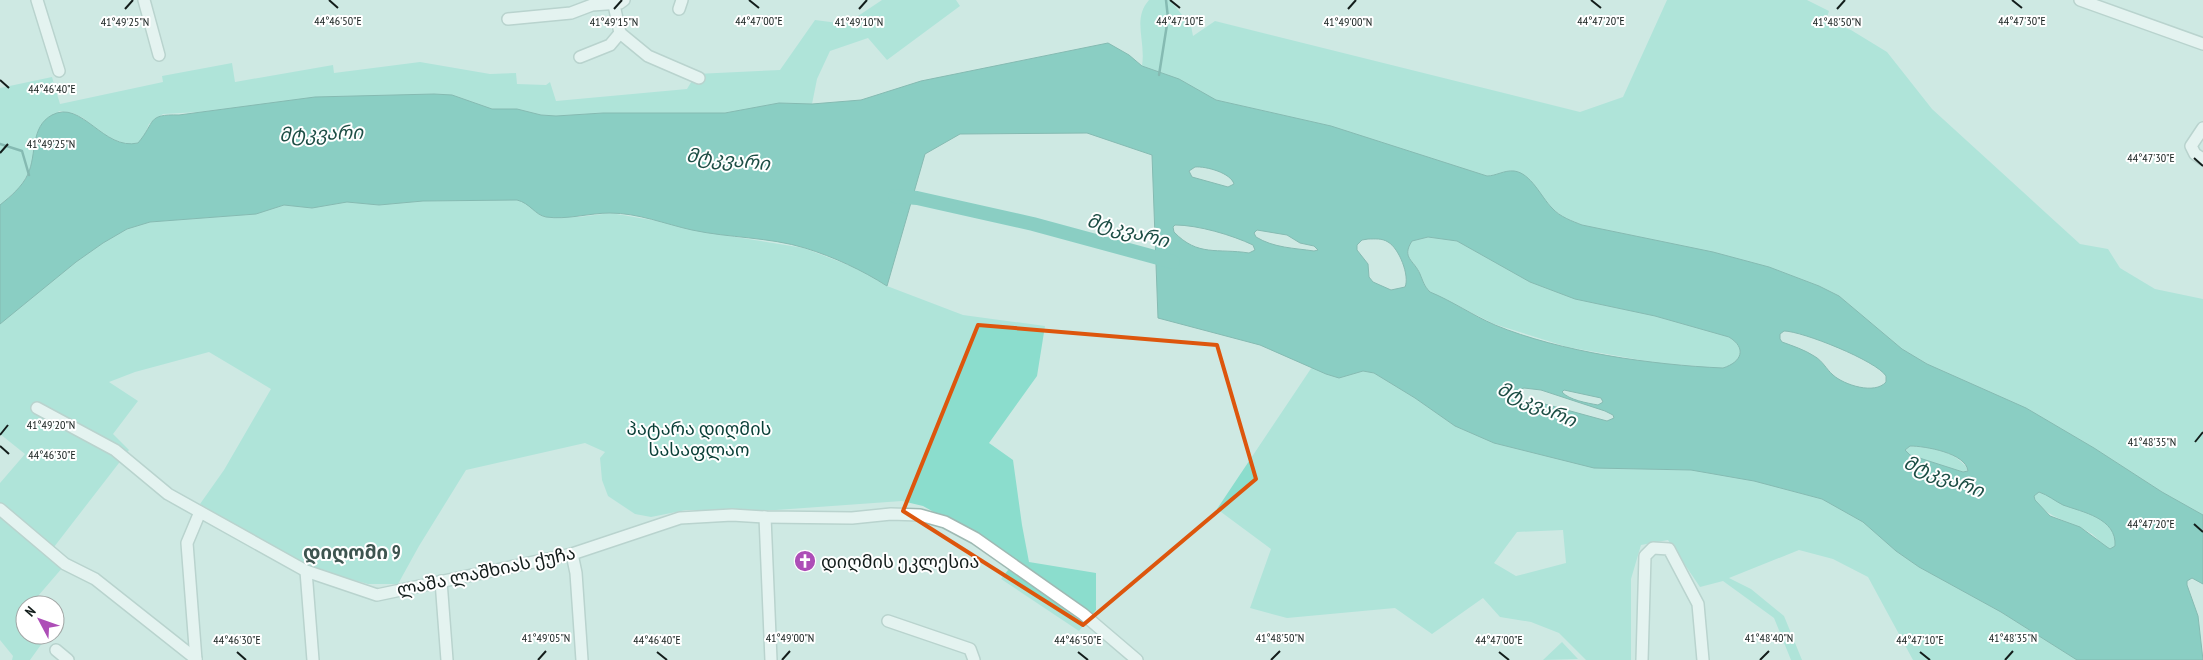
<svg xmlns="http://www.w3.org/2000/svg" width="2203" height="660" font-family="'PT Sans Narrow','Noto Sans Georgian',sans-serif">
	<rect width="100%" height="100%" fill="#cee9e3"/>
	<!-- green -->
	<g fill="#8bddcd" fill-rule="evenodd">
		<path d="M882 0H956L960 6 887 60 868 38 830 51 817 79 812 104 779 103 725 113H603L556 116 541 115 517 109H492L452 95 315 97 200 112 163 114 149 124 145 135 138 143 130 145 117 141 104 135 83 118 73 113 59 111 35 143 34 157 28 174 19 188 0 205V88L52 77 60 104 163 82 162 76 232 63 235 82 333 65 334 73 420 62 490 74 516 73 517 84 546 85 550 82 556 101 687 89 696 74 780 70 815 20 846 24Z"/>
		<path d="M1149 0H1170L1191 26 1193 36 1215 21 1580 112 1623 97 1667 0H1807L1829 11 1826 21 1851 30 1887 52 1932 109 2080 244 2108 249 2120 268 2155 289 2203 299V515L2162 492 2094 448 2026 408 1927 364 1902 349 1839 296 1819 286 1769 267 1713 252 1582 225 1565 218 1552 209 1528 178 1503 172 1495 176H1487L1331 126 1216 100 1179 79 1142 66C1146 41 1132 19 1149 0Z"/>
		<path d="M517 200 526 202 537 213 544 217H579L611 213 663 222 692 230 804 248 864 271 887 286 963 315 1045 326 1037 376 989 443 1013 460 1022 525 1029 562 1096 573V610L1079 631 1001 579 1015 561 993 545 923 506 902 501 776 510H686L651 517 635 514 608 496 602 480 600 458 605 452 585 443 466 470 419 546 398 584H368L303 566 200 504 224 470 271 389 209 352 135 372 109 382 138 401 113 434 129 450 54 547 0 504V483L25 454 0 434V324L76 262 103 243 127 229 150 222 256 214 284 205 312 208 347 202 379 205 423 201Z"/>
		<path d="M1428 237 1457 241 1530 282 1575 299 1655 316 1729 337C1747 348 1742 362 1723 368L1657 363 1567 347 1494 324 1430 292C1424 286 1423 281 1420 274 1414 260 1401 258 1412 241Z"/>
		<path d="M1312 367 1339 378 1363 371 1374 373 1415 398 1455 426 1494 443 1563 460 1661 470H1691L1723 475 1754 481 1822 499 1863 522 1896 551 1919 567 2001 612 2077 660H1913L1868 577 1833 559 1799 550 1729 578 1751 589 1784 616 1802 660H1791L1774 618 1723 581 1700 587 1668 540 1641 545 1631 579V660H1586L1559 633 1531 622 1500 617 1483 598 1432 634 1395 608 1287 618 1250 608 1271 549 1217 509ZM1563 530 1566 563 1516 576 1494 563 1517 532Z"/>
		<path d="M1910 446C1931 447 1954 451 1967 468V471L1963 472 1910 455 1905 450Z"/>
		<path d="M2039 492C2048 494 2055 501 2063 504 2082 512 2117 518 2115 546L2110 549C2103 546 2098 539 2092 534 2072 521 2049 520 2035 500L2034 496Z"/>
		<path d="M0 514 63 567 32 603 34 605H25V635H48L30 660H12L13 656 0 640Z"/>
		<path d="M1562 642 1578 659 1543 660Z"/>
	</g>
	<!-- water -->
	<path fill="#38ae9c" stroke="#2d8275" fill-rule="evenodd" d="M1108 43 1129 55 1142 66 1179 79 1216 100 1331 126 1487 176C1496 176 1504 170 1514 171 1531 173 1541 197 1552 208 1560 217 1572 221 1582 225L1713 252 1769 267 1819 286 1839 296 1902 349 1927 364 2026 408 2094 448 2162 492 2203 515V584L2192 578 2187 581V585L2198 616 2203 660H2077L2001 612 1919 567 1896 551 1863 522 1822 499 1754 481 1691 470 1594 468 1494 443 1455 426 1415 398 1374 373 1363 371 1339 378 1326 374 1260 345 1158 318 1152 155 1087 133 960 134 925 154 887 286C862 270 834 257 805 248 769 237 729 238 692 230 665 224 638 213 610 213 589 213 567 220 546 217 535 215 530 203 517 200L423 201 379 205 347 202 312 208 284 205 256 214 150 222 127 229 103 243 76 262 0 324V205C11 196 22 187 28 174 37 154 30 127 52 115 82 99 103 151 138 143 156 122 146 114 179 115L315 97 434 94 452 95 492 109H517L541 115 556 116 603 113H725L779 103 812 104 861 100 921 81ZM1195 167C1206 166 1231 173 1234 184L1228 187 1192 177 1189 171ZM1175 225C1198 225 1232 235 1253 245L1255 250 1249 253C1217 248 1198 257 1174 232L1173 227ZM1257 230 1287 235 1300 243 1314 246 1318 250 1314 251C1294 248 1274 248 1256 237L1254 233ZM1428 237 1457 241 1530 282 1575 299 1655 316 1729 337C1747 348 1742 362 1723 368 1653 365 1560 352 1495 325 1472 315 1452 301 1430 292 1424 286 1423 281 1420 274 1414 260 1401 258 1412 241ZM1368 239C1375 239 1382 238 1388 242 1399 248 1410 276 1405 287L1391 290 1373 282 1369 277 1368 264 1357 250V245L1362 240ZM1784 331C1802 331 1877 361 1886 376V382C1875 395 1844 385 1833 375 1826 369 1823 361 1814 356 1805 350 1793 346 1782 342L1780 339V334ZM1524 388 1541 390 1605 411 1613 415 1614 418 1607 421 1541 403 1523 402 1517 395 1519 390ZM1564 390 1601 398 1603 402 1598 405C1587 403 1569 400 1562 392ZM1910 446C1925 446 1966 453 1968 471L1963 472 1910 455 1905 450ZM2039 492C2048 495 2055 501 2063 505 2082 512 2117 518 2115 546L2110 549 2107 547 2080 527 2050 516 2035 500 2034 496Z"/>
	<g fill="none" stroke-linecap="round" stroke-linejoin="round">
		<!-- stream -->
		<g stroke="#2d8275" stroke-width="2.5">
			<path d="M1159 75 1168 18 1166 0"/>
			<path d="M0 144 22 151 29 175"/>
		</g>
		<!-- river -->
		<path stroke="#38ae9c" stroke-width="14" d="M895 196 917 198 1033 224 1173 262"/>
		<!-- minor casing -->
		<g stroke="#9fb9b3" stroke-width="14">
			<g id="minor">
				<path d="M37 0 59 71"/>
				<path d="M144 0 159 55"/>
				<path d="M2080 0 2203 44"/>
				<path d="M679 9 682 0"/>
				<path d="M508 19 571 13 592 5 620 3 624 0"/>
				<path d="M620 33 648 56 699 78"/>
				<path d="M580 57 610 45 620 33 613 0"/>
				<path d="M2203 128 2191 146 2195 154 2203 159"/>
				<path d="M37 408 115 450 168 494 306 571 377 595 572 554 680 518 732 515 765 517 852 518 891 514 920 515 945 522 975 538 1083 614 1137 660"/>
				<path d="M0 509 65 564 95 579 196 659"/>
				<path d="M765 517 771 660"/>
				<path d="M572 554 576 573 582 660"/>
				<path d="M306 571 313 660"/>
				<path d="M441 581 447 660"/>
				<path d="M888 621 970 649 974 660"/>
				<path d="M56 650 68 660"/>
				<path d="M196 660 187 543 200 512"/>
				<path d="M1642 660 1645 556 1653 548 1669 549 1698 604 1703 660"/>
			</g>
		</g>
		<!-- minor -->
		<use href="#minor" stroke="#fff" stroke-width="11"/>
	</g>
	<!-- marked area -->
	<path d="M0 0H2203V660H0ZM978 325 1217 345 1256 479 1083 625 903 511Z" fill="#cee9e3" fill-opacity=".55" fill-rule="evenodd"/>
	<path fill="none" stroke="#dd560d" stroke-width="4" stroke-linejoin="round" d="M978 325 1217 345 1256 479 1083 625 903 511Z"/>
	<!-- ticks -->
	<path fill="none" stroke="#131d1b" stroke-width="2" d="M329 0 338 8M749 0 759 8M1170 0 1180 8M1591 0 1601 8M2012 0 2022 8M125 9 133 0M614 9 622 0M859 9 867 0M1348 9 1356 0M1837 9 1845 0M0 80 9 88M0 153 8 144M2194 158 2203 166M0 435 8 425M2195 442 2203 432M0 446 9 454M2194 524 2203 532M237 652 246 660M657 652 667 660M1078 652 1088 660M1499 652 1509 660M1920 652 1930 660M538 660 546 651M782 660 790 651M1271 660 1280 651M1760 660 1769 651M2005 660 2013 651"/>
	<!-- icons -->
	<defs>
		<g id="church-disc" transform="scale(1.125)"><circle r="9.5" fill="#ad4eb7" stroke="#fff"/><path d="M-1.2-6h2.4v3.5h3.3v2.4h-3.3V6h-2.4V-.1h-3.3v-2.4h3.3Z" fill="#fff"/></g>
	</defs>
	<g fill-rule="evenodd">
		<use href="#church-disc" x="805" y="561"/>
	</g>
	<g text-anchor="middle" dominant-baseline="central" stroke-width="4" stroke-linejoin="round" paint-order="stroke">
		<!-- park labels -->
		<g font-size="18" fill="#083e36" stroke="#fff">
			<text x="699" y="428">პატარა დიღმის<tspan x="699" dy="21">სასაფლაო</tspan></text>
		</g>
		<!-- poi labels -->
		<g font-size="18" fill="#131d1b" stroke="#fff" text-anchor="start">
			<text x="821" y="561">დიღმის ეკლესია</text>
		</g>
		<!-- street labels -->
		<g font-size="18" fill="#131d1b" stroke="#fff">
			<text transform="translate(486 571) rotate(-12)">ლაშა ლაშხიას ქუჩა</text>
		</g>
		<!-- water labels -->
		<g font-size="19" font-style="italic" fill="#1d4e45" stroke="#fff">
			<text transform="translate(321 133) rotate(-2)">მტკვარი</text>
			<text transform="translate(728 159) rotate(6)">მტკვარი</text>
			<text transform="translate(1128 230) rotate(15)">მტკვარი</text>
			<text transform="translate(1537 404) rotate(24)">მტკვარი</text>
			<text transform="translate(1944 476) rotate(21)">მტკვარი</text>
		</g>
		<!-- neighbourhood labels -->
		<g font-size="19" font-weight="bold" fill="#3e5550" stroke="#fff">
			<text x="352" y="552">დიღომი 9</text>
		</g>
	</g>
	<g font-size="12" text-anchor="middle" fill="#131d1b" stroke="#fff" stroke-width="4" stroke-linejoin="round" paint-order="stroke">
		<text x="759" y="25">44°47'00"E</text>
		<text x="338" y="25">44°46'50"E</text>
		<text x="1180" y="25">44°47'10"E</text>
		<text x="1601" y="25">44°47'20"E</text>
		<text x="2022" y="25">44°47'30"E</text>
		<text x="125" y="26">41°49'25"N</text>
		<text x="614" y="26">41°49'15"N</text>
		<text x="859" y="26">41°49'10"N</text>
		<text x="1348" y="26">41°49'00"N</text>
		<text x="1837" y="26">41°48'50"N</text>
		<text x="52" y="93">44°46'40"E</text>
		<text x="51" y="148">41°49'25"N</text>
		<text x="2151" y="162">44°47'30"E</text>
		<text x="51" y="429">41°49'20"N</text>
		<text x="2152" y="446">41°48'35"N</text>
		<text x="52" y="459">44°46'30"E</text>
		<text x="2151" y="528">44°47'20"E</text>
		<text x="546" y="642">41°49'05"N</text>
		<text x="790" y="642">41°49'00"N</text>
		<text x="1280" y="642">41°48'50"N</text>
		<text x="1769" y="642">41°48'40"N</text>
		<text x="2013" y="642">41°48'35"N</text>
		<text x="237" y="644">44°46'30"E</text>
		<text x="657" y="644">44°46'40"E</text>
		<text x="1078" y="644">44°46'50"E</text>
		<text x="1499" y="644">44°47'00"E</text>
		<text x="1920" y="644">44°47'10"E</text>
	</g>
	<!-- north arrow -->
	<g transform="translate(40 620) rotate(311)"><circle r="24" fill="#ffffff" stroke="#a1a5a4"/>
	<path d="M0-4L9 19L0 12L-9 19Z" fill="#ad4eb7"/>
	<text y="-8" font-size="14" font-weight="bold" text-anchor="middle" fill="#131d1b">N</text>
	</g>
</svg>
